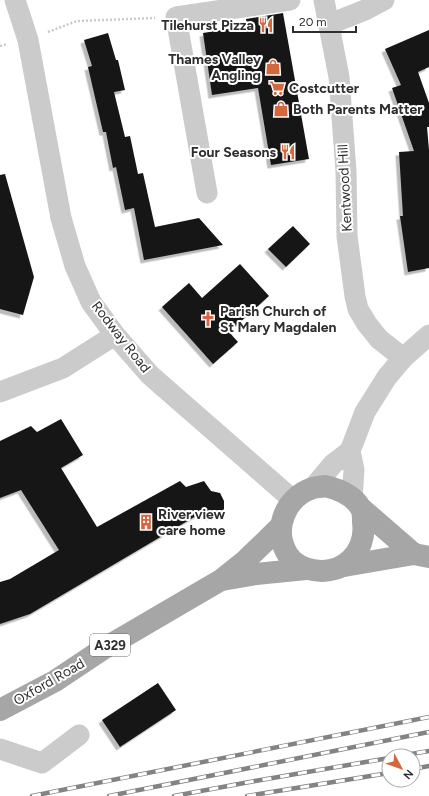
<svg xmlns="http://www.w3.org/2000/svg" width="429" height="796" font-family="Figtree,sans-serif">
	<defs>
		<filter id="shadow"><feDropShadow dx="-3.5" dy="3.5" stdDeviation="0" flood-color="#0004"/></filter>
	</defs>
	<rect width="100%" height="100%" fill="#fff"/>
	<!-- building -->
	<g fill="#151515" filter="url(#shadow)">
		<path d="M283 13 309 159 271 165 258 88 212 95 203 33 247 26 246 19Z"/>
		<path d="M429 30V67L418 72 429 103V127H427L429 150V268L408 272 400 216H403L399 152 414 151 392 88 401 85 385 49Z"/>
		<path d="M108 33 116 60H118L125 90 114 92 125 137 130 136 138 174 143 173 155 227 199 218 223 245 144 260 134 208 125 210 116 167 113 168 106 132H103L88 67 92 66 84 40Z"/>
		<path d="M5 174 34 277 23 315 0 309V175Z"/>
		<path d="M293 226 310 244 286 267 268 249Z"/>
		<path d="M240 264 269 296 229 332 238 342 213 364 162 307 189 283 202 298Z"/>
		<path d="M61 419 83 455 61 468 97 527 180 481 186 487 204 481 211 491 220 493 224 501V509L217 516 208 517 201 513 30 614 0 624V582L10 579 59 550 21 490 0 498V441L31 426 37 432Z"/>
		<path d="M158 683 176 710 120 747 102 720Z"/>
	</g>
	<g fill="none" stroke-linecap="round" stroke-linejoin="round">
		<!-- path -->
		<g stroke="#cbcbcb" stroke-width="2.5" stroke-dasharray="2 2" stroke-linecap="butt">
			<path d="M48 32 77 21 155 18"/>
			<path d="M0 46 7 44"/>
		</g>
		<!-- minor -->
		<g stroke="#cbcbcb" stroke-width="21">
			<path d="M15 0 28 40 61 218 75 266 91 302 115 335 150 375 293 500"/>
			<path d="M324 0 339 77 346 171 347 236 355 296 358 309 367 324 379 339 403 358"/>
			<path d="M330 24 365 10 384 0"/>
			<path d="M207 193 176 17 290 0"/>
			<path d="M0 392 63 368 115 335"/>
			<path d="M313 488 333 464 350 451"/>
			<path d="M352 498 354 470 350 451 365 412 387 377 403 358 429 335"/>
			<path d="M0 749 42 763 79 735"/>
		</g>
		<!-- major -->
		<g stroke="#a6a6a6" stroke-width="22">
			<path d="M325 486C338 489 353 495 360 507 363 511 363 517 363 522 367 552 343 576 313 570 302 568 294 564 288 555 272 530 285 497 313 488 316 487 321 487 325 486Z"/>
			<path d="M362 509 414 554"/>
			<path d="M344 566 414 554 429 557"/>
			<path d="M222 580 256 574 306 569"/>
			<path d="M0 710 55 681 103 649 221 580 246 560 280 527"/>
		</g>
		<!-- rail casing -->
		<g stroke="#838383" stroke-width="4.5">
			<g id="rail">
				<path d="M399 756 429 751"/>
				<path d="M413 769 429 766"/>
				<path d="M32 796 429 717"/>
				<path d="M109 796 429 732"/>
				<path d="M174 796 255 781 389 758"/>
				<path d="M247 796 389 773"/>
			</g>
		</g>
		<!-- rail -->
		<use href="#rail" stroke="#fff" stroke-width="3" stroke-dasharray="9" stroke-linecap="butt"/>
	</g>
	<!-- icons -->
	<defs>
		<g id="restaurant-bare" transform="scale(1.2)"><path d="M-5-6h1v4h1v-4h1v4h1v-4h1v5L-1.5 .5V6h-2V.5L-5-1ZM5-6V6H3V1.5H1.5Q1.5-4 5-6Z" fill="#d5673f" stroke="#fff" stroke-width="2.5" paint-order="stroke"/></g>
		<g id="shop-bare" transform="scale(1.2)"><path d="M-5-2.5h2.3a2.7 3.5 0 0 1 5.4 0H5L5.5 6h-11ZM-1.5-2.5h3a1.5 2.3 0 0 0-3 0Z" fill="#d5673f" stroke="#fff" stroke-width="2.5" paint-order="stroke"/></g>
		<g id="supermarket-bare" transform="scale(1.2)"><path d="M-6-5.5h2.5l.6 2H6L4.5 2H-2.5L-4.4-4H-6ZM-1.5 3.2a1.3 1.3 0 1 0 .1 0ZM3 3.2a1.3 1.3 0 1 0 .1 0Z" fill="#d5673f" stroke="#fff" stroke-width="2.5" paint-order="stroke"/></g>
		<g id="church-bare" transform="scale(1.2)"><path d="M-1.2-6h2.4v3.5h3.3v2.4h-3.3V6h-2.4V-.1h-3.3v-2.4h3.3Z" fill="#d5673f" stroke="#fff" stroke-width="2.5" paint-order="stroke"/></g>
		<g id="building-bare" transform="scale(1.2)"><path d="M-4-6H4V6H1V3H-1V6H-4ZM-2.5-4.3h1.7v1.8h-1.7ZM.8-4.3h1.7v1.8H.8ZM-2.5-1h1.7V.8h-1.7ZM.8-1h1.7V.8H.8Z" fill="#d5673f" stroke="#fff" stroke-width="2.5" paint-order="stroke"/></g>
	</defs>
	<g fill-rule="evenodd">
		<use href="#restaurant-bare" x="266" y="25"/>
		<use href="#shop-bare" x="273" y="67"/>
		<use href="#supermarket-bare" x="277" y="88"/>
		<use href="#shop-bare" x="281" y="109"/>
		<use href="#restaurant-bare" x="288" y="152"/>
		<use href="#church-bare" x="208" y="319"/>
		<use href="#building-bare" x="146" y="522"/>
	</g>
	<g text-anchor="middle" dominant-baseline="central" stroke-width="4" stroke-linejoin="round" paint-order="stroke">
		<!-- shield labels -->
		<rect fill="#fff" stroke="#6d6d6d" stroke-width="1" x="90" y="634" width="40" height="22" rx="3"/>
		<g font-size="13" font-weight="bold" fill="#2e2e2e">
			<text x="110" y="645">A329</text>
		</g>
		<!-- poi labels -->
		<g font-size="14" font-weight="bold" fill="#2e2e2e" stroke="#fff" text-anchor="start">
			<text x="254" y="25" text-anchor="end">Tilehurst Pizza</text>
			<text x="261" y="59" text-anchor="end">Thames Valley<tspan x="261" dy="16">Angling</tspan></text>
			<text x="289" y="88">Costcutter</text>
			<text x="293" y="109">Both Parents Matter</text>
			<text x="276" y="152" text-anchor="end">Four Seasons</text>
			<text x="220" y="311">Parish Church of<tspan x="220" dy="16">St Mary Magdalen</tspan></text>
			<text x="158" y="514">River view<tspan x="158" dy="16">care home</tspan></text>
		</g>
		<!-- street labels -->
		<g font-size="14" fill="#2e2e2e" stroke="#fff">
			<text transform="translate(345 188) rotate(-93)">Kentwood Hill</text>
			<text transform="translate(121 337) rotate(52)">Rodway Road</text>
			<text transform="translate(49 682) rotate(-30)">Oxford Road</text>
		</g>
	</g>
	<!-- north arrow -->
	<g transform="translate(401 768) rotate(131)"><circle r="19" fill="#ffffff" stroke="#ababab"/>
	<path d="M0-3L7 15L0 10L-7 15Z" fill="#d5673f"/>
	<text y="-6" font-size="11" font-weight="bold" text-anchor="middle" fill="#2e2e2e">N</text>
	</g>
	<!-- scale -->
	<path d="M293 26v6h63v-6" fill="none" stroke="#2e2e2e" stroke-width="2"/>
	<text x="299" y="26" font-size="12" fill="#2e2e2e" stroke="#ffffff" stroke-width="3" paint-order="stroke">20 m</text>
</svg>
